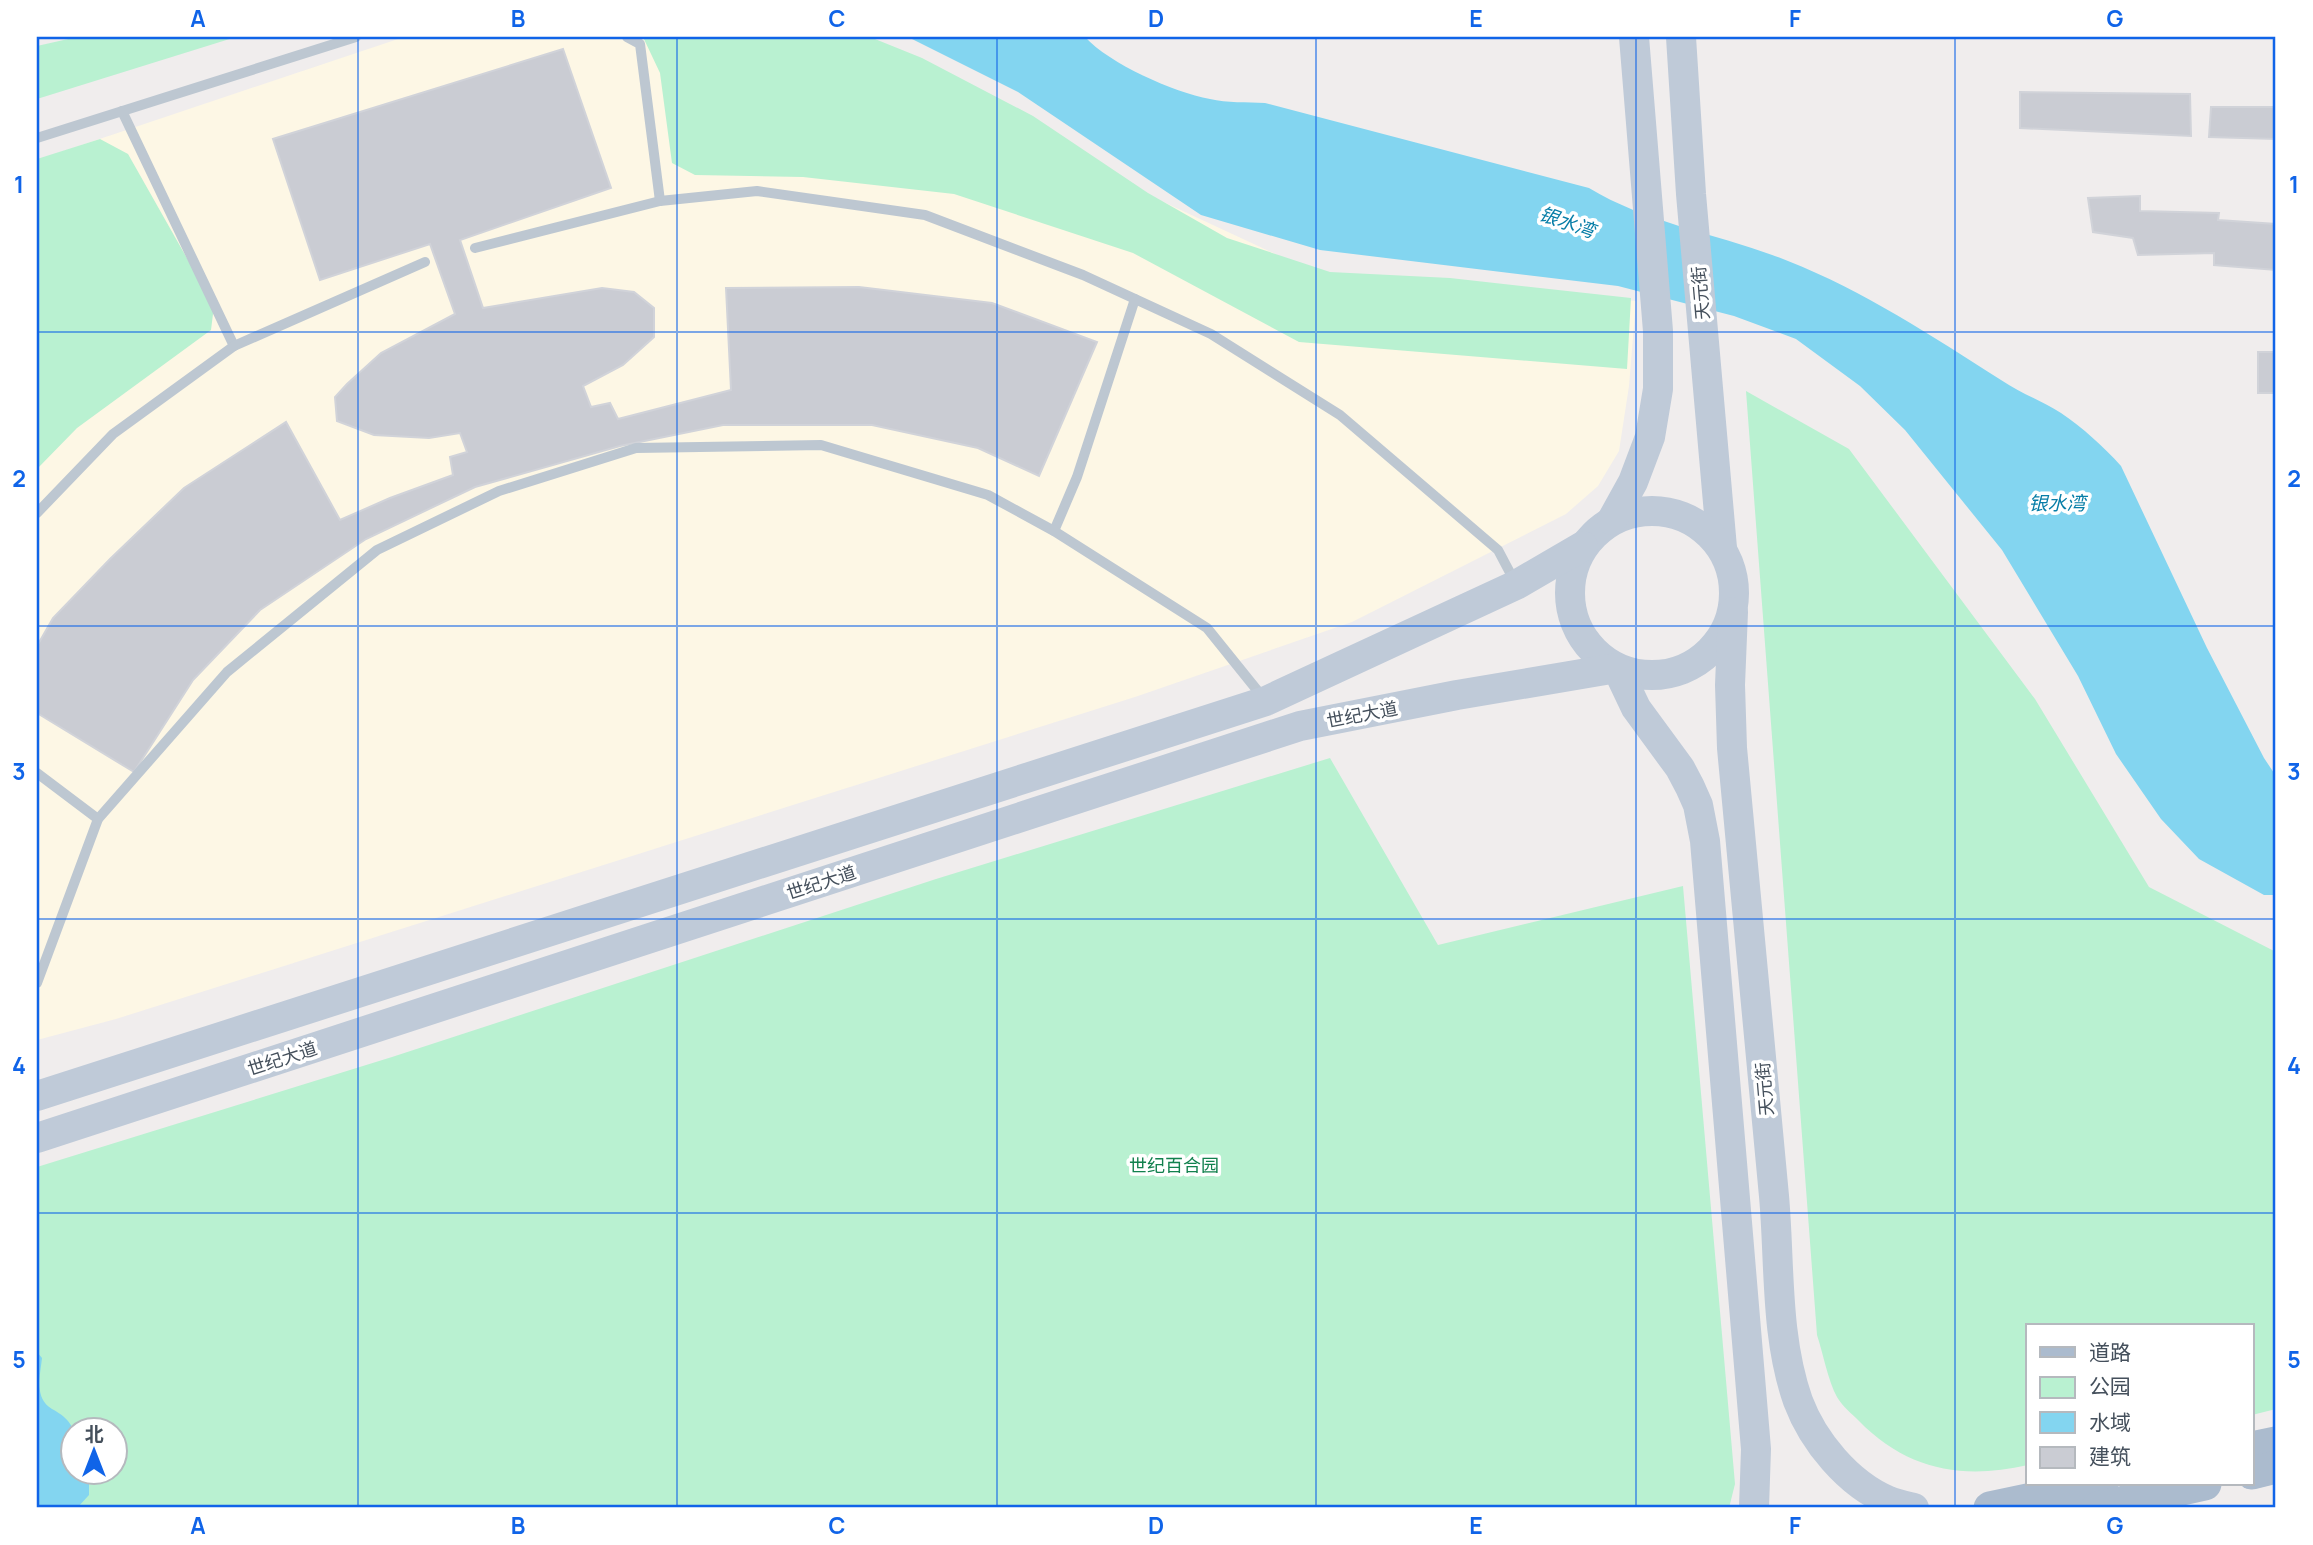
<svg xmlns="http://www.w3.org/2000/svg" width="2313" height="1545" font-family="Manrope,'Noto Sans SC',sans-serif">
	<rect width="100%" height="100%" fill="#f0eded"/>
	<!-- commercial -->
	<path fill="#fdf7e5" d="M404 37H809L1316 273 1636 301 1629 386 1619 451 1598 486 1566 514 1352 622 1135 697 116 1019 37 1040V160Z"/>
	<!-- green -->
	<g fill="#b9f1d1" fill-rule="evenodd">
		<path d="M77 37H236L37 99V46Z"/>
		<path d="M643 37H870L922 58 1033 116 1148 193 1227 238 1330 272 1450 278 1631 298 1627 369 1299 342 1133 253 954 194 803 177 695 175 672 163 660 73Z"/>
		<path d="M100 139 128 154 214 306 211 330 77 428 37 469V159Z"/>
		<path d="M1746 391 1849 449 2035 699 2149 887 2276 952V1409L2252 1415V1326H2028V1465C1962 1480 1907 1470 1859 1421 1852 1414 1842 1406 1837 1397 1828 1381 1823 1353 1817 1335Z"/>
		<path d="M1330 758 1438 945 1683 886 1735 1484 1729 1508H37V1167L392 1057 936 879ZM74 1430H116V1472H74Z"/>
	</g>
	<!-- water -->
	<g fill="#83d5f0">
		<path d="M908 37H1085C1110 64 1173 92 1210 99 1227 103 1247 102 1265 103L1589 188C1648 224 1724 235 1788 261 1864 291 1932 336 2001 380 2020 393 2042 401 2061 413 2083 428 2103 446 2121 466L2207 648 2264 758 2276 776V895H2264L2199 859 2161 819 2116 754 2078 676 2002 550 1905 430 1860 386 1796 339 1734 316 1618 286 1320 250 1201 215 1018 92Z"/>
		<path d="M37 1352 42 1358C40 1376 34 1398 52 1409 61 1414 67 1418 72 1427 77 1439 74 1459 74 1472H89V1495L77 1508H37Z"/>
	</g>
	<!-- building -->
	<g fill="#caccd3" stroke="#d1d3d9" stroke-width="2">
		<path d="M563 49 611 188 460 240 483 308 602 288 634 292 654 308V337L623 365 583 386 591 407 610 403 618 419 731 390 726 288 859 287 992 303 1097 342 1039 476 978 448 872 425H723L620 446 475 487 366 539 260 610 193 680 134 772 37 713V646L53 618 110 559 184 488 286 422 340 520 390 498 453 475 450 457 467 452 460 433 429 438 374 435 337 421 335 397 347 384 381 353 455 314 430 244 320 280 273 139Z"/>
		<path d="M2020 92 2190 94 2191 136 2020 128Z"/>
		<path d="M2211 107H2276V139L2209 137Z"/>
		<path d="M2140 196V211L2219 213 2218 220 2276 224V270L2214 265V253L2138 255 2133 238 2093 232 2088 198Z"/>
		<rect x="2258" y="352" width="18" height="41"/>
	</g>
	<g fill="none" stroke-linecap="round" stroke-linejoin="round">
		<!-- lane -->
		<g stroke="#bdc7d1" stroke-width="10">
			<path d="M627 37 640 44 660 201"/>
			<path d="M122 111 234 346"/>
			<path d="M37 138 356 37"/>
			<path d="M475 248 660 201 757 191 925 215 1083 275 1211 334 1340 415 1498 550 1516 584"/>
			<path d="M37 513 113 434 234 346 425 262"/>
			<path d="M1054 531 1077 477 1135 299"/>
			<path d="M37 773 98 819"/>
			<path d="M37 983 98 819 227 672 377 550 499 491 636 448 821 445 988 495 1054 531 1207 628 1265 700"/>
		</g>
		<!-- secondary -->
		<g stroke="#bfcad8" stroke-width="30">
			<path d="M1681 37 1691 194 1722 548"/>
			<circle cx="1652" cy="593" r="82"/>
			<path d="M1612 520 1633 482 1650 437 1658 389V331L1634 37"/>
			<path d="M1733 612 1730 685 1732 748C1746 897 1760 1047 1774 1196 1780 1263 1775 1336 1798 1401 1813 1441 1848 1484 1889 1501 1897 1504 1906 1506 1914 1508"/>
			<path d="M37 1096 1266 701 1516 585 1583 546"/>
			<path d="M37 1138 1300 726 1457 695 1617 668 1636 708 1680 768 1690 787 1698 805 1705 841 1756 1449 1754 1508"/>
		</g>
		<!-- primary -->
		<g stroke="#abbbce" stroke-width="33">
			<path d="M2252 1448 2276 1443"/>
			<path d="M2252 1473 2276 1467"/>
			<path d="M1990 1508 2102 1484"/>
			<path d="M2097 1508 2205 1484"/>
		</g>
	</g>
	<!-- grid -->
	<path fill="none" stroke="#1064e8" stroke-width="2" stroke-opacity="0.55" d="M358 37V1508M677 37V1508M997 37V1508M1316 37V1508M1636 37V1508M1955 37V1508M37 332H2276M37 626H2276M37 919H2276M37 1213H2276"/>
	<g text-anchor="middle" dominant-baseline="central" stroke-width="7" stroke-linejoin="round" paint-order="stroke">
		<!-- street labels -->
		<g font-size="18" fill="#45505c" stroke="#fff">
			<text transform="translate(1700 293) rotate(-95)">天元街</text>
			<text transform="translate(1362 714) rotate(-11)">世纪大道</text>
			<text transform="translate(821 882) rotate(-18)">世纪大道</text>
			<text transform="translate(282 1058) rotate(-18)">世纪大道</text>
			<text transform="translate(1764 1089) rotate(-95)">天元街</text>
		</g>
		<!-- park labels -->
		<g font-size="18" fill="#12814e" stroke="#fff">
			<text x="1174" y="1165">世纪百合园</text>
		</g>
		<!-- water labels -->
		<g font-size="19" font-style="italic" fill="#067da7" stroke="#fff">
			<text transform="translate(1567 222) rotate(19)">银水湾</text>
			<text x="2057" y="503">银水湾</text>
		</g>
	</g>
	<!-- border -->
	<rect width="2313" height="1545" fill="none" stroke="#ffffff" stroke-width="77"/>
	<!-- legend -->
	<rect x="2026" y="1324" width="228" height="161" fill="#ffffff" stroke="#b5b9be" stroke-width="2"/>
	<rect x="2040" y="1347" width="35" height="10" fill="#abbbce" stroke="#b5b9be" stroke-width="2"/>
	<text x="2089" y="1360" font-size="21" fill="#45505c">道路</text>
	<rect x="2040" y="1377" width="35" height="21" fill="#b9f1d1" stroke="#b5b9be" stroke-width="2"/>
	<text x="2089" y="1394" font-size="21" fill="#45505c">公园</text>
	<rect x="2040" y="1412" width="35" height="21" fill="#83d5f0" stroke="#b5b9be" stroke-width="2"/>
	<text x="2089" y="1430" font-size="21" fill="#45505c">水域</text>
	<rect x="2040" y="1447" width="35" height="21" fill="#caccd3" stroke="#b5b9be" stroke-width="2"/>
	<text x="2089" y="1464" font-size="21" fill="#45505c">建筑</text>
	<!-- north arrow -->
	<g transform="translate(94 1451)"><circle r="33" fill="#ffffff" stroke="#b5b9be" stroke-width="2"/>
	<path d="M0-5L12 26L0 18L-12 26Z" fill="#1064e8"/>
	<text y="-10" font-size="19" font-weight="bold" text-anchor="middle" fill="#45505c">北</text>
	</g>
	<rect x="38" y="38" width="2236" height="1468" fill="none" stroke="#1064e8" stroke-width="2.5"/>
	<g font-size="23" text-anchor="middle" font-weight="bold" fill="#1064e8">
		<text x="198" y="27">A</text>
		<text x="518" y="27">B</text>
		<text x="837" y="27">C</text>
		<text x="1156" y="27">D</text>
		<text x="1476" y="27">E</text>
		<text x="1795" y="27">F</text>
		<text x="2115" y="27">G</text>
		<text x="19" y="193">1</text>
		<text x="2294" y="193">1</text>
		<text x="19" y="487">2</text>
		<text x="2294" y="487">2</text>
		<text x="19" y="780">3</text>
		<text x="2294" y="780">3</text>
		<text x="19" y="1074">4</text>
		<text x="2294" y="1074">4</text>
		<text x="19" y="1368">5</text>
		<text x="2294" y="1368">5</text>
		<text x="198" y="1534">A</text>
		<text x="518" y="1534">B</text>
		<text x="837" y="1534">C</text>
		<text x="1156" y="1534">D</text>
		<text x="1476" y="1534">E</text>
		<text x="1795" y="1534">F</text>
		<text x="2115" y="1534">G</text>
	</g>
</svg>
